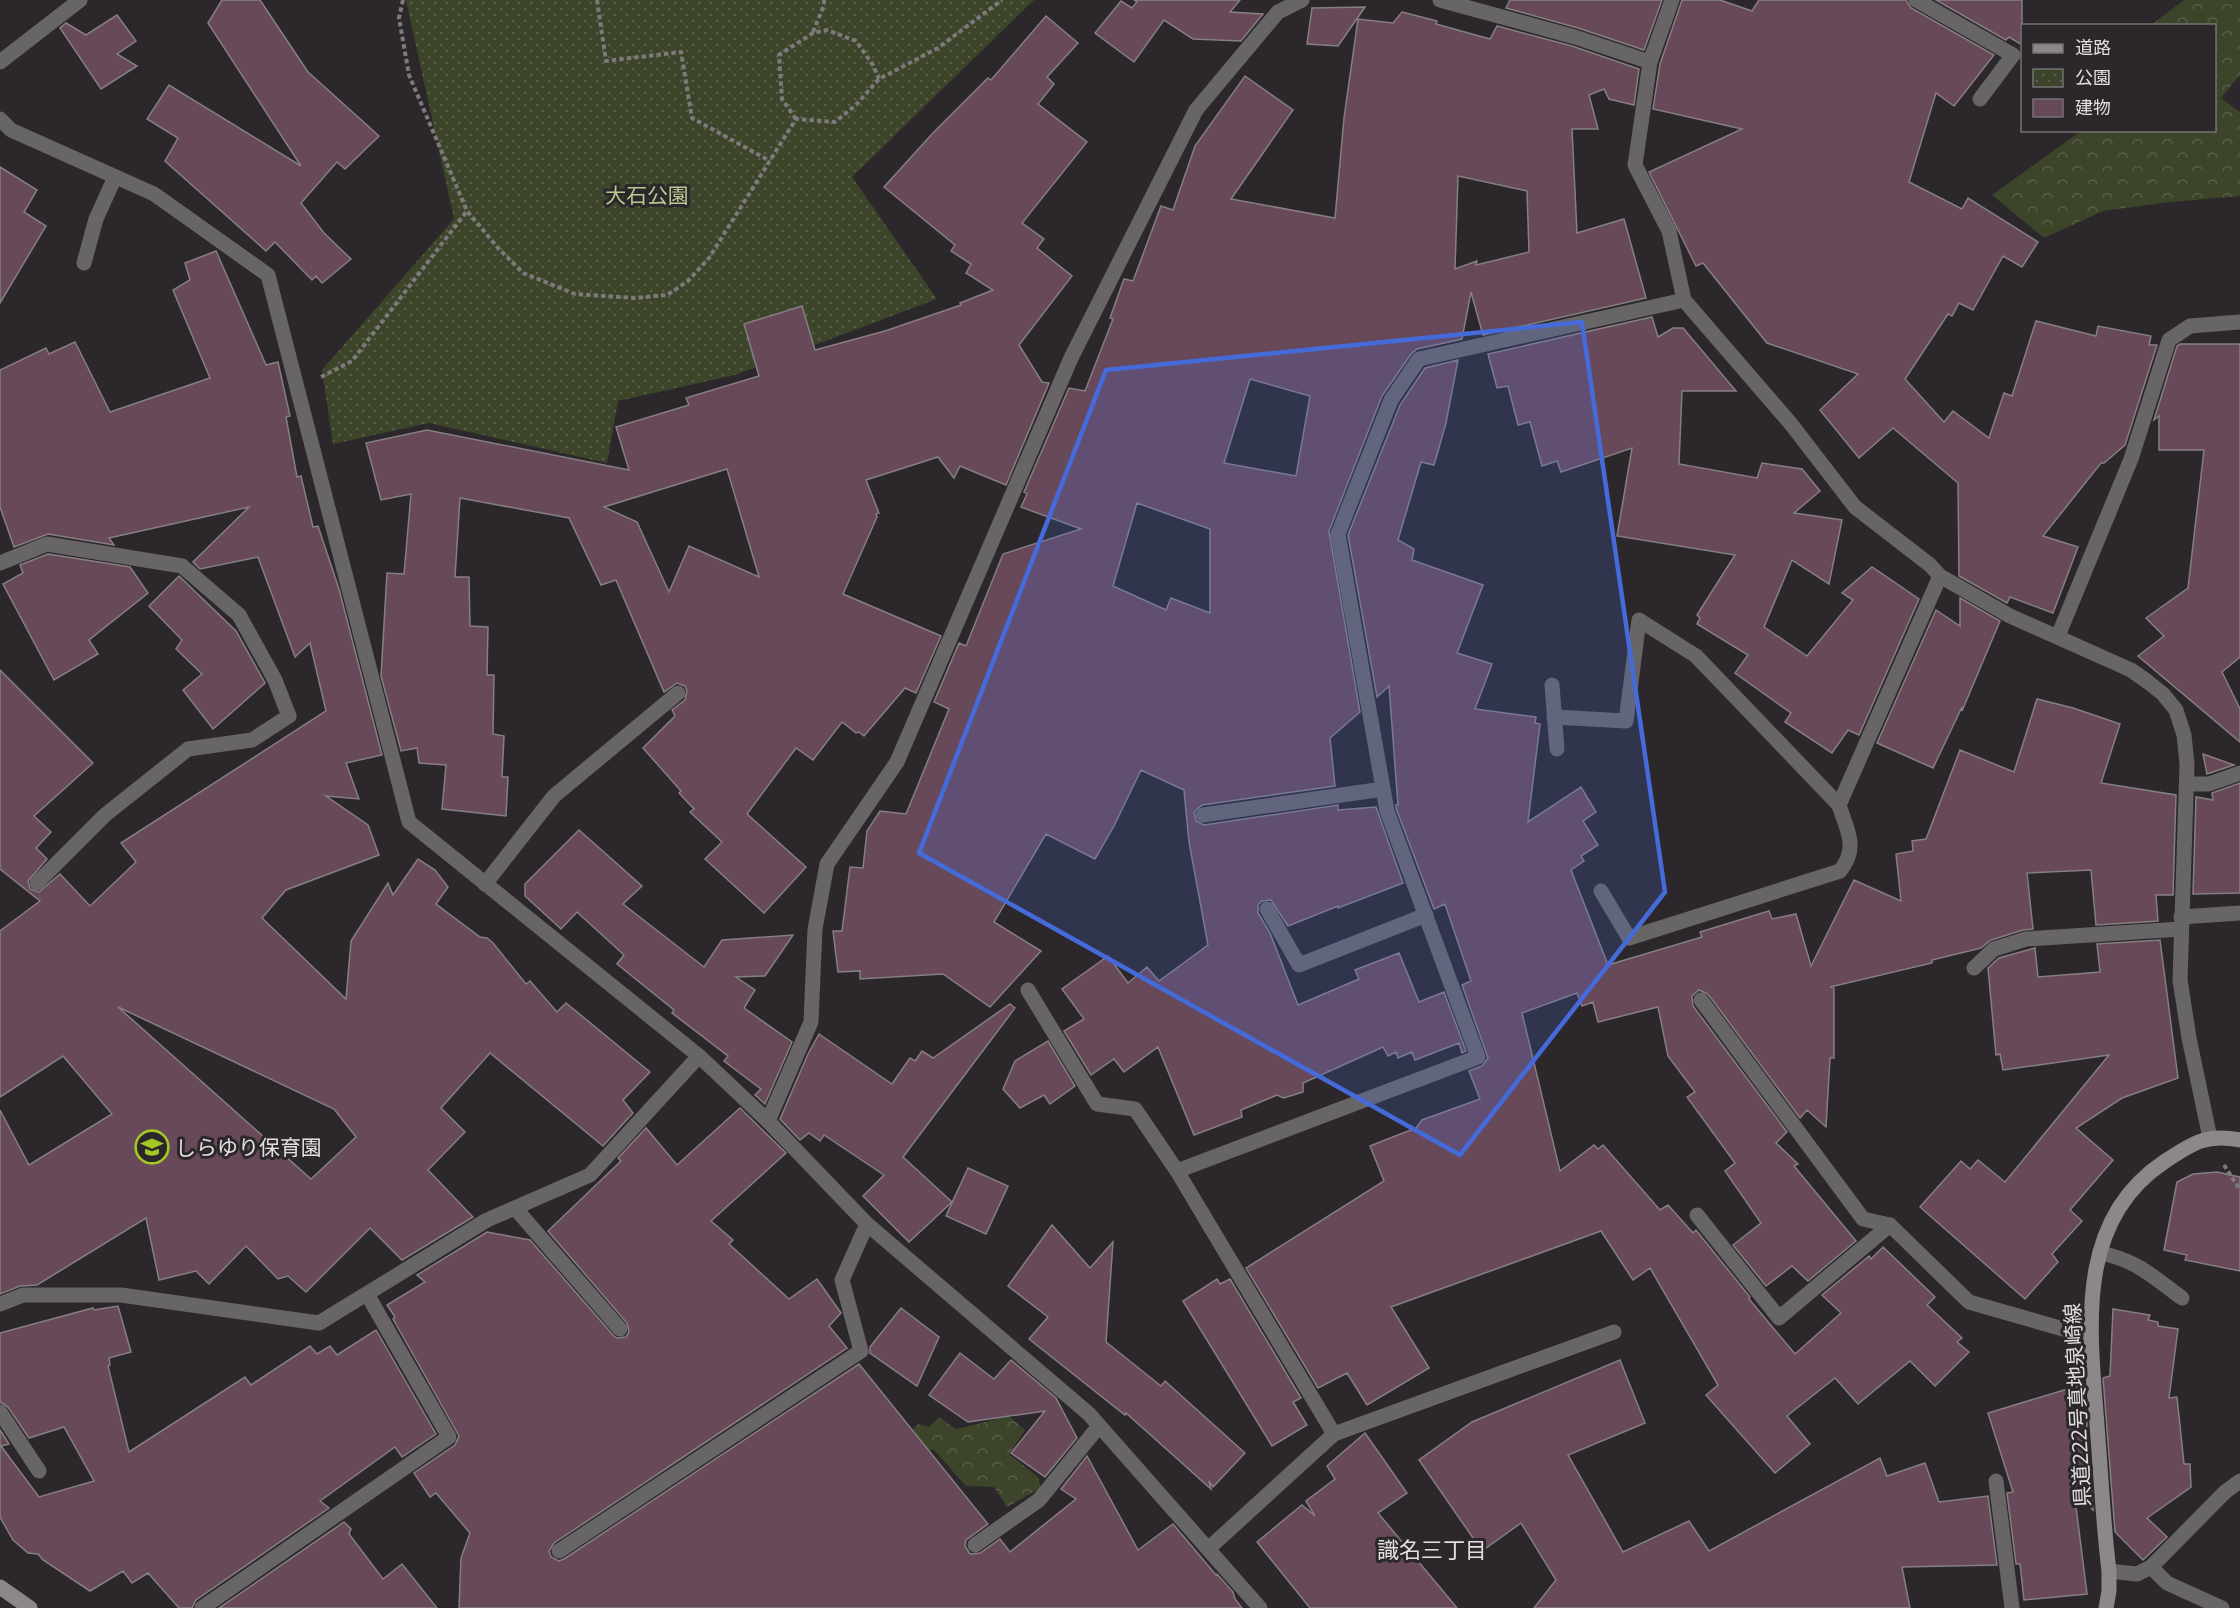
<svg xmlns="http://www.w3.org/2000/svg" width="2240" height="1608" font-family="'Open Sans','Noto Sans JP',sans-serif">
	<defs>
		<pattern id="forest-crowns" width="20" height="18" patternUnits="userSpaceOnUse" patternTransform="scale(1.5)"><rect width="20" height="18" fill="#3c442a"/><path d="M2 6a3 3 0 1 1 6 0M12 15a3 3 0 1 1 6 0" fill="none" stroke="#585f49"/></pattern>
		<pattern id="park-dots" width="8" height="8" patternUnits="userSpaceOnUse" patternTransform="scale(1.5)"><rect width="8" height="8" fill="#3c442a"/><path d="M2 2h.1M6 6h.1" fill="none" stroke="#585f49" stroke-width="1.8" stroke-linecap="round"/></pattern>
	</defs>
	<rect width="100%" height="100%" fill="#2c272a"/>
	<!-- forest -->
	<g fill="url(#forest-crowns)">
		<path d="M2184 0H2240V75L2221 98 2240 112V196L2171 202 2103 211 2044 238 1992 195 2081 131 2214 130V26L2151 25Z"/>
		<path d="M1002 1410 1025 1430 1009 1454 1038 1477 1041 1488 1007 1507 994 1487 966 1486 933 1449 915 1461 900 1443 918 1424 929 1427 939 1417 956 1429 994 1420Z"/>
	</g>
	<!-- park -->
	<path fill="url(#park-dots)" d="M406 0H1034L852 177 937 299 735 375 618 401 607 463 429 423 333 444 322 370 454 219Z"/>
	<!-- building -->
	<g fill="#684959" stroke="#857f82" stroke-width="1.5" fill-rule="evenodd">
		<path d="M222 0H260L308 72 379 136 345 169 337 162 301 203 324 233 351 259 322 283 316 276 312 280 275 242 266 251 165 161 178 138 147 119 169 85 301 166 208 23Z"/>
		<path d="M1134 0H1240L1230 12 1263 14 1241 41 1193 39 1164 20 1134 62 1095 33 1121 1 1132 8 1137 2Z"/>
		<path d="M1510 0H1662L1644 50 1578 28 1506 8Z"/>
		<path d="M1682 0H1720L1752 11 1759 0H1906L1911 8 1994 55 1954 106 1936 93 1909 182 1962 209 1968 198 2038 242 2022 267 2003 256 1973 310 1959 303 1952 316 1948 314 1905 379 1944 422 1953 411 1989 438 2004 393 2012 396 2036 321 2096 336 2098 326 2151 336 2149 345H2157L2125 445 2104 463H2101L2043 536 2078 547 2053 613 2010 597 2007 603 1959 576 1958 483 1893 428 1859 458 1820 410 1858 374 1767 343 1703 263 1696 266 1649 172 1742 129 1653 109 1660 64Z"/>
		<path d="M1936 0H2022V45L2009 37 2006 40Z"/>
		<path d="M1365 7 1338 46 1307 44 1312 8Z"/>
		<path d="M1402 12 1437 21 1436 24 1490 39 1497 26 1572 46 1639 69 1634 105 1609 99 1604 89 1589 95 1598 129H1572L1577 233 1624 219 1646 298 1483 335 1471 292 1462 339 1417 349 1411 354 1382 396 1329 531 1360 712 1330 738 1335 786 1202 805 1194 812 1196 821 1204 825 1338 805V810L1376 807 1403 883 1338 908V906L1288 926 1271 900 1262 901 1258 905V913L1270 933 1298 1005 1359 979 1355 970 1399 953 1419 1002 1444 992 1466 1051 1462 1053 1459 1043 1415 1060 1412 1052 1398 1058 1396 1052 1388 1056 1383 1047 1303 1083V1092L1284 1098 1277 1095 1241 1110 1242 1117 1194 1135 1158 1047 1124 1072 1114 1059 1091 1075 1064 1031 1084 1019 1062 989 1108 956 1128 983 1147 967 1159 981 1208 945 1189 842 1184 790 1141 770 1114 826 1095 859 1046 834 994 922 1041 951 990 1007 943 974 860 979V971L838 972 833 931H842L850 867 863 868 867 831 880 811 906 814 949 709 934 702 959 643 966 646 1003 554 1081 529 1021 507 1027 494 1024 492 1069 388 1085 391 1113 319 1110 318 1124 279 1133 281 1161 206 1173 210 1195 146 1245 76 1293 110 1231 199 1335 218 1344 118 1358 19 1393 23ZM1458 176 1527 191 1529 252 1476 265 1477 261 1455 269ZM1250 379 1310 396 1296 476 1224 463ZM1137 503 1210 529V613L1171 598 1166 610 1113 586Z"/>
		<path d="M117 15 136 41 117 54 137 66 101 89 60 28 66 23 86 35Z"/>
		<path d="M1046 16 1078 43 1047 77 1054 84 1038 104 1087 142 1022 223 1044 239 1037 248 1072 276 1019 345 1042 382 1049 383 1006 485 960 466 954 478 938 457 866 480 879 513 876 514 877 517 843 594 941 636 916 693 905 688 864 736 859 732 856 733 842 722 813 760 796 748 747 814 806 867 764 913 705 859 722 842 690 812 694 809 679 793 681 791 643 748 675 716 672 710 685 700 687 691 685 686 677 683 664 692 616 580 601 585 569 518 460 498 455 577H469L470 626 488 627 487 675H494L493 734 504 736 502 777H508L506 816 442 809 446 765 419 763 417 748 401 751 381 676 387 573 404 574 411 494 381 500 366 443 427 430 629 470 616 427 689 405 686 398 759 376 744 324 802 306 815 350 885 331 961 305 960 303 993 290 966 273 971 264 951 251 955 245 884 187 933 133 988 78 991 80ZM727 469 759 577 689 546 669 592 637 522 604 507Z"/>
		<path d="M0 167 37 190 24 212 46 226 0 303Z"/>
		<path d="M216 251 266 365 278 362 290 416 286 417 297 477 301 476 313 527 318 526 339 589 382 755 346 763 359 799 326 796 368 825 379 855 286 890 262 918 346 999 351 941 388 883 393 895 418 859 435 870 448 887 436 904 480 937 487 938 493 943 526 984 530 981 557 1012 566 1003 650 1072 623 1100 633 1113 603 1146 490 1053 441 1108 465 1132 428 1170 473 1217 402 1260 370 1228 306 1292 288 1276 278 1279 246 1246 209 1284 196 1271 159 1280 146 1218 37 1285 20 1286 0 1294V1110L29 1165 112 1114 63 1056 0 1097V931L40 901 0 869V670L93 763 34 816 51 832 36 848 47 859 28 881 30 889 39 892 60 874 90 906 136 862 121 843 326 711 310 643 295 657 258 557 200 569 193 562 249 507 109 538 114 545 48 534 14 547 0 507V370L46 348 49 354 75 342 110 412 210 378 173 290 190 280 185 263ZM118 1007 334 1109 356 1137 311 1179Z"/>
		<path d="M1652 317 1658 337 1673 328H1683L1736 391H1682L1679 464 1757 478 1762 463 1802 469 1820 491 1794 513 1842 520 1829 584 1792 560 1764 627 1807 656 1853 600 1842 593 1872 567 1919 599 1859 735 1848 730 1832 753 1785 722 1791 713 1735 673 1748 655 1697 624 1700 618 1697 615 1735 555 1617 536 1632 448 1561 472 1557 461 1542 466 1530 422 1518 425 1508 386 1497 388 1488 354Z"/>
		<path d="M2180 344H2240V657L2222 672 2240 709V742L2138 656 2164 636 2146 618 2188 588 2204 450H2159V416L2154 420 2177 346Z"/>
		<path d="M1458 360 1446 423 1434 465 1421 462 1398 540 1414 549 1412 560 1483 585 1457 653 1492 664 1475 709 1536 717 1535 723 1540 724 1528 822 1581 787 1596 812 1583 821 1598 845 1581 856 1584 861 1571 870 1608 965 1702 937 1700 932 1769 911 1772 919 1796 914 1811 966 1854 880 1901 901 1896 854 1913 851 1912 841 1926 839 1960 750 2014 772 2037 699 2073 708 2120 724 2101 783 2176 795 2173 895H2156L2158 921 2096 925 2091 870 2027 873 2033 929 2023 930 1991 940 1981 948 1932 960V963L1830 987 1834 988V1058H1830L1826 1127 1807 1110 1800 1118 1708 994 1699 990 1692 996 1693 1006 1787 1132 1776 1143 1798 1164 1794 1166 1856 1241 1808 1281 1792 1266 1766 1286 1733 1245 1761 1223 1725 1171 1735 1163 1687 1097 1695 1092 1668 1056 1658 1007 1598 1022 1593 1002 1582 1006 1577 993 1522 1013 1560 1171 1594 1145 1598 1149 1603 1145 1660 1210 1668 1205 1693 1233 1696 1230 1750 1297 1749 1299 1795 1354 1841 1313 1822 1295 1869 1256 1871 1259 1883 1247 1935 1297 1927 1305 1962 1338 1957 1342 1969 1352 1935 1386 1910 1361 1858 1404 1835 1378 1787 1416 1810 1444 1775 1473 1706 1395 1718 1385 1650 1268 1633 1280 1601 1231 1391 1307 1429 1368 1367 1405 1347 1373 1318 1388 1246 1268 1384 1181 1370 1146 1416 1128 1422 1120 1480 1099 1469 1071 1482 1066 1488 1058 1462 985 1471 981 1445 904 1434 909 1396 808V805H1398L1389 686 1377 697 1348 535 1400 405 1425 368Z"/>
		<path d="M48 554 130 567 148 593 89 640 98 654 54 680 3 584 23 573 20 565Z"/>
		<path d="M179 576 236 631 265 683 213 729 183 690 202 674 176 649 182 640 149 606Z"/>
		<path d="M1960 598 2000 621 1962 711V707L1933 768 1877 743 1936 610 1960 626Z"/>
		<path d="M2203 754 2234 765 2207 774Z"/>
		<path d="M2240 783V893L2193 894 2196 797 2213 800 2212 793Z"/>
		<path d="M579 830 642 886 623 904 704 967 722 940 793 935 765 976 736 977 755 990 744 1008 792 1042 765 1104 755 1095 761 1089 724 1061 728 1056 672 1013 674 1010 617 964 624 955 577 912 561 929 525 896V884Z"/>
		<path d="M2160 940 2178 1078 2122 1098 2076 1128 2113 1160 2070 1210 2082 1221 2052 1254 2058 1262 2025 1299 1920 1207 1961 1161 1970 1169 1978 1160 2005 1182 2109 1055 2003 1070 2000 1054 1996 1055 1988 968 1999 958 2035 948 2038 977 2100 972 2097 944Z"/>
		<path d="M1010 1004 1015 1008 903 1157 952 1202 909 1242 863 1196 884 1175 824 1135 820 1141 809 1133 800 1140 780 1119 808 1054 819 1034 892 1084 910 1058 915 1061 922 1051 933 1058Z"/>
		<path d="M1048 1041 1075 1086 1050 1104 1044 1095 1020 1108 1003 1089 1015 1061Z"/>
		<path d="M740 1108 786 1153 711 1221 733 1240 729 1244 789 1299 817 1279 841 1313 829 1326 847 1348 554 1543 549 1551 551 1557 559 1561 564 1559 859 1364 988 1524 966 1540 965 1546 970 1554 980 1553 1000 1539 1010 1552 1076 1499 1061 1489 1087 1456 1138 1550 1173 1524 1216 1575 1217 1574 1233 1592 1235 1599 1242 1608H459L461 1558 470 1533 436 1493 430 1497 414 1473 455 1445 459 1436 393 1319 395 1317 387 1305 425 1282 417 1275 487 1232 530 1240 613 1335 617 1338 626 1337 629 1332 627 1323 548 1231 621 1161 618 1158 646 1128 677 1165Z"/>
		<path d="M968 1168 1008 1186 986 1234 946 1216Z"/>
		<path d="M2217 1172 2240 1177V1271L2185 1260 2187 1255 2164 1250 2177 1182 2193 1174Z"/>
		<path d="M1052 1225 1090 1268 1113 1242 1106 1342 1161 1386 1165 1381 1245 1453 1213 1487 1209 1481 1211 1489 1126 1413 1125 1415 1029 1339 1048 1317 1008 1286Z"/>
		<path d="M1217 1279 1220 1284 1230 1279 1301 1398 1293 1402 1307 1425 1272 1446 1183 1301Z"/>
		<path d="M118 1306 131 1352 109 1358 110 1365 108 1366 129 1452 245 1377 251 1385 310 1346 317 1354 330 1346 337 1355 376 1330 436 1434 402 1457 395 1447 320 1501 329 1508 196 1600 192 1608H179L148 1573 132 1583 123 1571 90 1591 43 1560 38 1554 28 1553 13 1540 0 1517V1430L9 1444 1 1446 39 1497 94 1481 64 1427 29 1438 8 1407 0 1402V1333L93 1308 94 1310Z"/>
		<path d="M901 1308 939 1337 917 1386 870 1353V1347Z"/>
		<path d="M2113 1309 2150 1315 2148 1320 2158 1322V1326L2178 1329 2169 1398 2177 1397 2184 1464H2190L2191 1487 2147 1518 2167 1537 2143 1560 2115 1532 2103 1378 2110 1376Z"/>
		<path d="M960 1353 994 1379 1011 1360 1056 1398 1077 1438 1045 1477 1011 1453 1045 1411 968 1422 929 1395Z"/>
		<path d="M1620 1360 1645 1423 1568 1455 1623 1552 1689 1521 1709 1551 1880 1458 1887 1476 1925 1463 1939 1502 1988 1496 1997 1565 1902 1567 1910 1608H1534L1556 1580 1521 1523 1482 1551 1419 1460 1472 1422Z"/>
		<path d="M2084 1384 2093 1510 2074 1491 2087 1594 2024 1600 2020 1564H2016L2007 1493 2013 1492 1988 1413Z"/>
		<path d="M1365 1433 1407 1493 1378 1513 1457 1608H1310L1257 1542 1302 1505 1315 1516 1306 1501 1335 1479 1327 1466Z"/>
		<path d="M344 1522 351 1529 349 1534 383 1579 402 1564 437 1608H219Z"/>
	</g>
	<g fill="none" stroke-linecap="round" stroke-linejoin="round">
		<!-- path -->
		<g stroke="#7e7a7c" stroke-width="4" stroke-dasharray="4.5 3" stroke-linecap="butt">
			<path d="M403 0 399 18 409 75 467 211 498 248 523 273 575 294 634 298 667 295 688 281 709 258 796 119 835 122 856 105 879 79 938 48 1002 0"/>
			<path d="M597 0 606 61 681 52 692 118 770 161"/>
			<path d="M813 32 824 5V0"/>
			<path d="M796 119 782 99 779 55 813 33 827 30 856 41 873 65 879 79"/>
			<path d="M321 377 352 361 467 211"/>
			<path d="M2224 1165 2240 1190"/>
		</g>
		<!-- minor -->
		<g stroke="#686566" stroke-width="15">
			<path d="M1440 0 1575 37 1650 62 1635 165 1669 231 1684 300 1791 424 1855 507 1930 565 1940 576 2010 616 2131 670 2148 682 2163 694 2176 710 2184 735 2187 764 2180 980 2189 1038 2210 1138"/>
			<path d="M1916 0 2013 55 1980 99"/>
			<path d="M0 62 80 0"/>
			<path d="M1650 62 1672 0"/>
			<path d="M0 119 11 130 154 194 268 275 409 822 699 1056 768 1121 867 1224 1089 1414 1260 1608"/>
			<path d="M84 263 96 219 115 177"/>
			<path d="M0 563 47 544 182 566 239 615 275 680 289 716 252 740 188 749 105 815 37 883"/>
			<path d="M2058 636 2131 459 2169 340 2190 326 2240 322"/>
			<path d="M1552 685 1557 749"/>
			<path d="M1554 717 1626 721 1639 620 1696 656 1839 805 1940 576"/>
			<path d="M2187 784H2209L2240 773"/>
			<path d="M1203 815 1383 789"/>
			<path d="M485 884 554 796 678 693"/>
			<path d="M1601 891 1629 938 1840 871C1859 847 1847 831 1839 805"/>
			<path d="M1267 909 1299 965 1426 915"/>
			<path d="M2181 917 2240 913"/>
			<path d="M1974 968 1994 949 2026 939 2181 929"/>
			<path d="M1028 990 1097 1104 1135 1109 1177 1171"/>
			<path d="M1701 1000 1863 1219 1890 1225 1969 1302 2091 1337"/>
			<path d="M768 1121 811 1022 815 929 827 864 897 762 1071 358 1196 110 1278 12 1302 0"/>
			<path d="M515 1208 620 1329"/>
			<path d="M1697 1215 1779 1318 1890 1225"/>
			<path d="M2100 1253C2137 1260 2153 1277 2182 1298"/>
			<path d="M0 1304 23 1295H121L319 1323 487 1220 590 1175 699 1056"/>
			<path d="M0 1412 39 1471"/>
			<path d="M1334 1434 1614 1332"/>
			<path d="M1996 1481 2012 1608"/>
			<path d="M975 1545 1039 1500 1099 1426"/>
			<path d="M1208 1549 1334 1434 1177 1171 1478 1057 1387 811 1338 534 1391 400 1419 359 1684 300"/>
			<path d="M559 1551 861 1351 842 1280 867 1224"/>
			<path d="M2151 1567 2167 1583 2222 1608"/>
			<path d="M2109 1571 2137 1574 2151 1567 2225 1492 2240 1481"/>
			<path d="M202 1608 449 1437 367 1294"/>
		</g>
		<!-- secondary -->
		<g stroke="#8c8789" stroke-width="15">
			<path d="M0 1587 30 1608"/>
			<path d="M2106 1608 2109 1591V1571C2103 1522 2101 1474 2097 1425 2090 1331 2074 1222 2164 1162 2191 1144 2206 1133 2240 1140"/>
		</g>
	</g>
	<!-- marked area -->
	<path fill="#456bda" fill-opacity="0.2" stroke="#456bda" stroke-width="4.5" stroke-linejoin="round" d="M1582 322 1665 892 1460 1155 919 853 1106 370Z"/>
	<!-- icons -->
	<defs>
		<g id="school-ring" transform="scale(1.725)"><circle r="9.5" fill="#2c272a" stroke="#a4c824" stroke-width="1.5"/><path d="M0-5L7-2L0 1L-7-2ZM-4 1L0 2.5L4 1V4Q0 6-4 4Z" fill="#a4c824"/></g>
	</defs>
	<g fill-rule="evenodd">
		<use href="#school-ring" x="152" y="1147"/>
	</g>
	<g text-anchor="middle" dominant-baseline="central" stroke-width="6" stroke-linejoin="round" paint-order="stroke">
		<!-- park labels -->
		<g font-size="21" fill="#b7c891" stroke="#2c272a">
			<text x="647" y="195">大石公園</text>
		</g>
		<!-- poi labels -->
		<g font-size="21" fill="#e3dfe1" stroke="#2c272a" text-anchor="start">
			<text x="175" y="1147">しらゆり保育園</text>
		</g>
		<!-- street labels -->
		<g font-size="21" fill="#e3dfe1" stroke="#2c272a">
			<text transform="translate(2077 1405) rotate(-93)">県道222号真地泉崎線</text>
		</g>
		<!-- neighbourhood labels -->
		<g font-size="22" fill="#e3dfe1" stroke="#2c272a">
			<text x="1432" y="1549">識名三丁目</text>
		</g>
	</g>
	<!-- legend -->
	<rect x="2021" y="24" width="195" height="108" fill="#2c272a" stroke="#757173" stroke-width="1.5"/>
	<rect x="2033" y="44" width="30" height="9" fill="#8c8789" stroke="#757173" stroke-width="1.5"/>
	<text x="2075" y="54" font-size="18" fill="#e3dfe1">道路</text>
	<rect x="2033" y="69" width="30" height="18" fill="url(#park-dots)" stroke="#757173" stroke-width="1.5"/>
	<text x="2075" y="84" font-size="18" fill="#e3dfe1">公園</text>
	<rect x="2033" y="99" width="30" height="18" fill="#684959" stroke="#757173" stroke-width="1.5"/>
	<text x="2075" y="114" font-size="18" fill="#e3dfe1">建物</text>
</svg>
